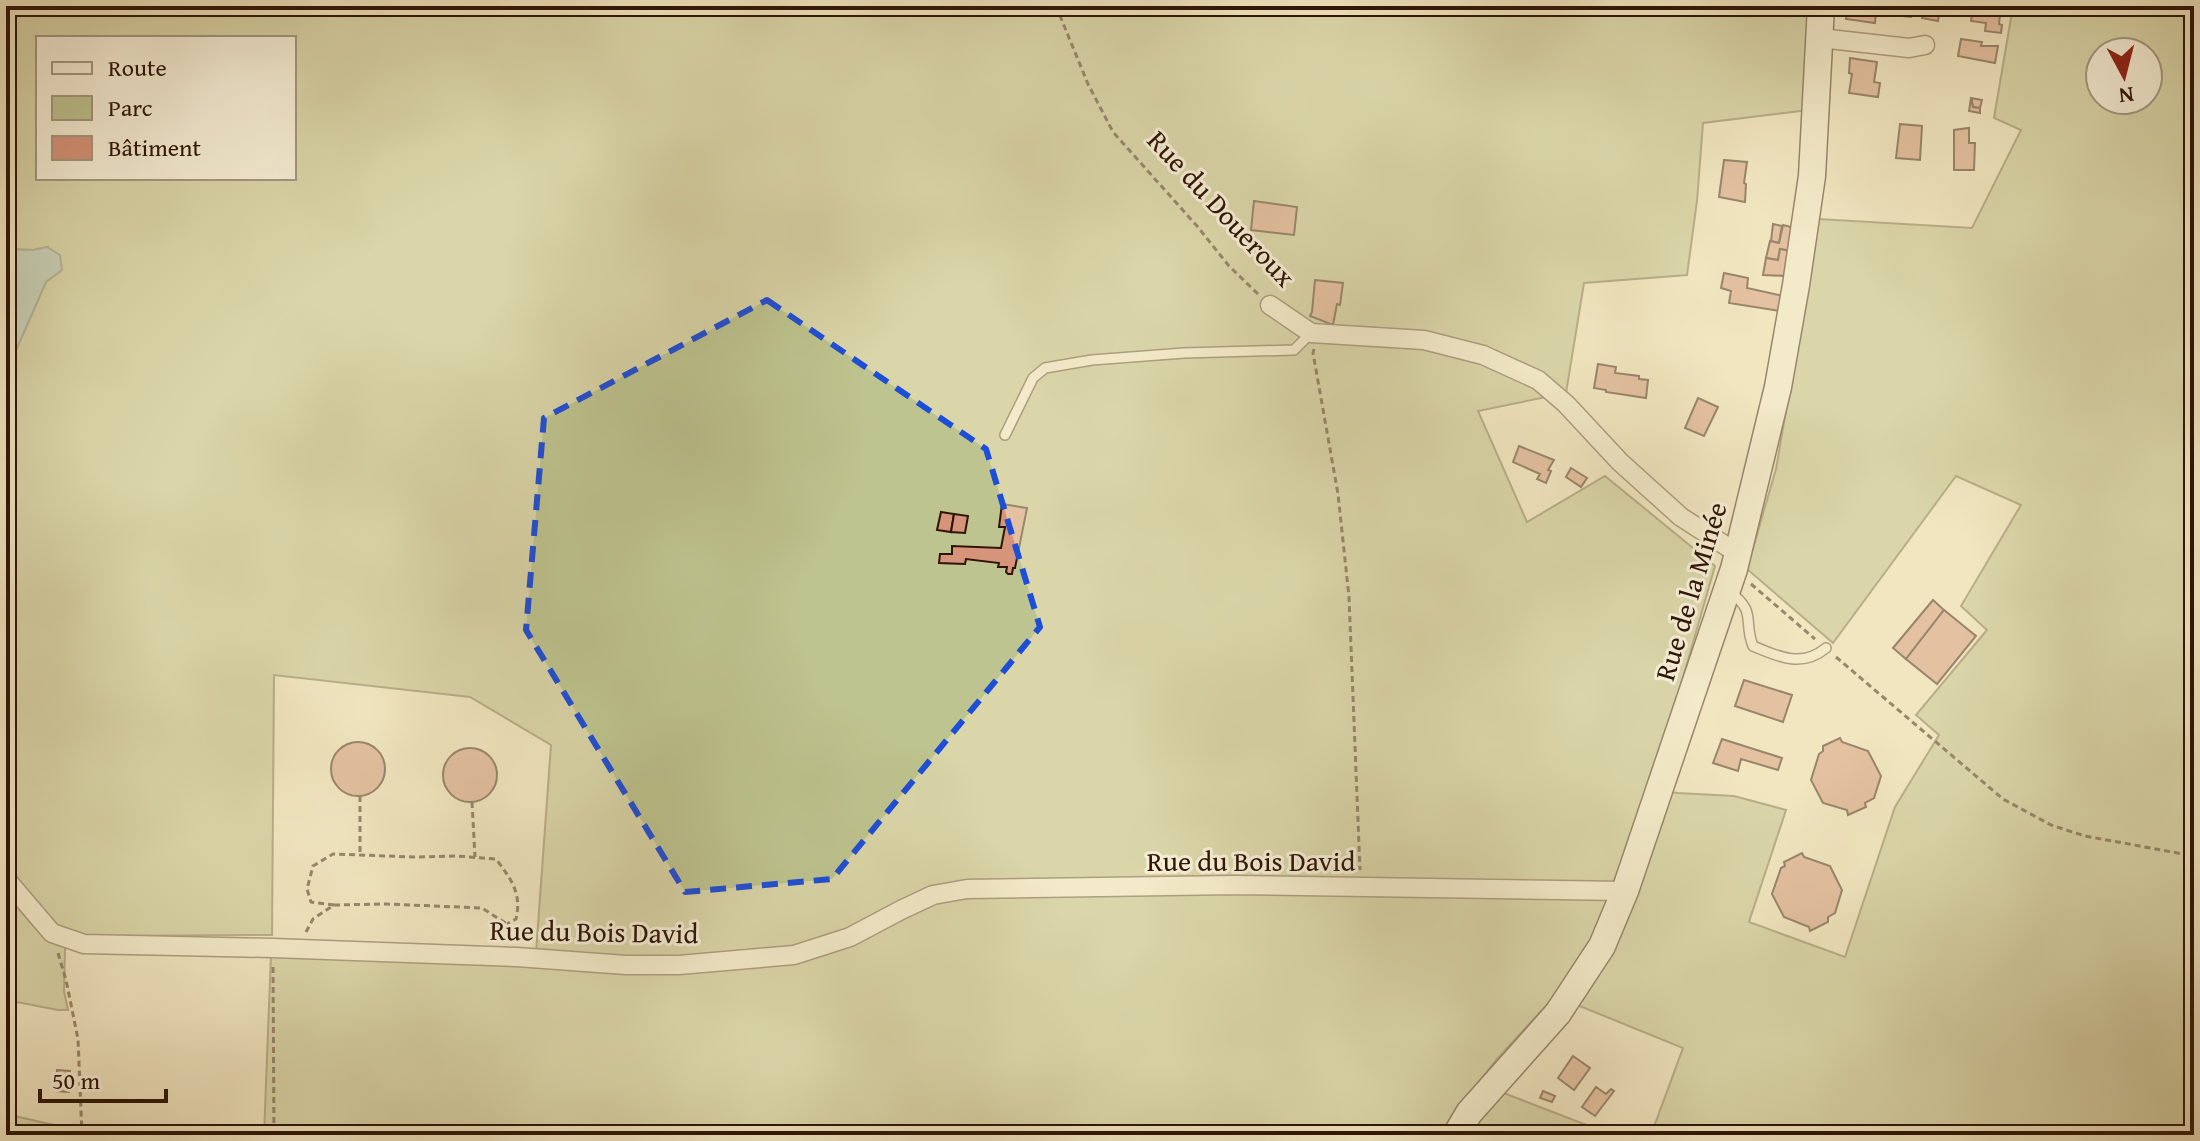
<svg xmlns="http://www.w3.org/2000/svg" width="2200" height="1141" font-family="'Gentium Book Plus',serif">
	<rect width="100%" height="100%" fill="#f1e6c0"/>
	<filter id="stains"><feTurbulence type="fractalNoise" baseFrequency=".0025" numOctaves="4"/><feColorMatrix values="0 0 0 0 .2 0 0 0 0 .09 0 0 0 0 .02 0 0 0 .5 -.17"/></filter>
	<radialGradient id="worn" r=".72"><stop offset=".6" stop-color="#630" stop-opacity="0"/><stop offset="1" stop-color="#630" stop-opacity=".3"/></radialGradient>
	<!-- green -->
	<g fill="#bec48f" stroke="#766c4b" stroke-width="2" fill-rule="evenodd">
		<path d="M6 6H1811L1808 110 1703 123 1697 201 1687 275 1584 283 1566 393 1478 411 1527 522 1605 476 1715 566 1651 789 1678 793 1734 796 1786 810 1749 922 1845 957 1895 807 1939 735 1916 715 1987 630 1961 606 2021 505 1956 476 1833 643 1747 569 1776 469 1819 219 1972 228 2021 130 1994 118 2013 6H2194V1135H264L271 954 535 967 551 745 470 697 274 675 272 935 83 936 65 949 64 991 68 1010H58L6 1000V380L16 350 46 282 48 247 33 250 6 249ZM38 38H294V178H38ZM2100 52H2148V100H2100ZM1555 996 1683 1048 1652 1132 1629 1127 1607 1133 1478 1083 1497 1059Z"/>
		<path d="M6 1114 76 1130V1135H6Z"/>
	</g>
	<!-- water -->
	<path fill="#9bbfb3" stroke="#6f7b6e" stroke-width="2" d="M47 247 60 255 62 270 46 282 16 350 6 380V249L33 250Z"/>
	<!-- building -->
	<g fill="#d6947a" stroke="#2e1407" stroke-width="2">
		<path d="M1847 6H1871L1870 10 1867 11 1876 13 1875 23 1846 19Z"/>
		<path d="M1885 6H1913L1911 17 1884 14Z"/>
		<path d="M1924 6H1951L1950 10 1940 9 1938 21 1922 18Z"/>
		<path d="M1973 6H2001L1999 24 2002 25 2001 33 1985 31 1986 23 1971 21Z"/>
		<path d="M1961 39 1982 42 1981 46H1998L1995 63 1958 56Z"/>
		<path d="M1850 58 1877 62 1874 82 1880 83 1878 97 1849 93 1852 74 1849 73Z"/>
		<path d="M1971 98 1982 100 1980 108 1973 107Z"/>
		<path d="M1971 98 1973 107 1980 108V113L1969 111Z"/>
		<path d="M1900 124 1922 126 1920 160 1896 158Z"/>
		<path d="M1969 128V143H1975L1974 170H1954V130Z"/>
		<path d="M1724 160 1747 162 1744 183 1746 184 1745 202 1719 197Z"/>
		<path d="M1254 201 1297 207 1294 235 1251 230Z"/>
		<path d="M1773 224 1782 226 1779 243 1771 241Z"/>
		<path d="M1783 225 1795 228 1791 251 1780 249 1778 260 1766 258 1770 241 1779 243Z"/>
		<path d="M1780 249 1791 251 1787 276 1763 275 1766 258 1778 260Z"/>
		<path d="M1724 273 1748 278 1747 288 1783 296 1780 311 1729 303 1731 291 1721 288Z"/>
		<path d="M1315 280 1343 283 1340 305 1337 304 1333 325 1310 316 1312 312Z"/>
		<path d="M1598 364 1616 367 1615 373 1639 376V379L1648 380 1646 398 1606 392V390L1594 388Z"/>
		<path d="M1698 398 1718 407 1704 436 1685 428Z"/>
		<path d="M1519 446 1554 460 1548 470 1551 471 1546 483 1537 479 1540 474 1513 462Z"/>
		<path d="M1571 468 1587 478 1581 487 1566 477Z"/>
		<path d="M1002 504 1027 508 1015 568H1013L1012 574H1008L1006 572 1007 567H998L999 563 966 559 965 564 939 563 940 554H952V546L1001 548 1005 527H999Z"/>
		<path d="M941 512 954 514 951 532 937 530Z"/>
		<path d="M954 514 968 516 965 533 951 532Z"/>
		<path d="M1933 600 1944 610 1906 659 1893 648Z"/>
		<path d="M1944 610 1976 636 1937 684 1906 659Z"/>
		<path d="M1744 680 1792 695 1783 722 1735 706Z"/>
		<path d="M1840 738 1842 742 1868 751 1881 776 1874 798 1865 803 1866 807 1848 815 1847 810 1823 803 1811 780 1819 754 1823 751V746Z"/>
		<path d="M1722 739 1782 758 1778 770 1741 759 1738 771 1713 763Z"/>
		<circle cx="358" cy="769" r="27"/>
		<circle cx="470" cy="775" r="27"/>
		<path d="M1802 853 1804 857 1830 866 1842 890 1835 913 1828 917V922L1810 931 1809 927 1784 917 1772 894 1781 868 1785 866 1784 862Z"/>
		<path d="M6 1046 11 1047 6 1068Z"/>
		<path d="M1573 1056 1590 1068 1574 1090 1558 1078Z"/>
		<path d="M57 1070 70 1071 69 1092 56 1091Z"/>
		<path d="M1596 1087 1606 1094 1611 1089 1614 1091 1595 1116 1582 1107Z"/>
		<path d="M1543 1091 1555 1096 1552 1102 1540 1098Z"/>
	</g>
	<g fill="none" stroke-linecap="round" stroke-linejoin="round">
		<!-- lane casing -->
		<g stroke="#5f4835" stroke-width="12">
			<g id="lane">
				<path d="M1005 435 1033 378 1045 368 1092 360 1184 353 1294 350 1311 333"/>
				<path d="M1730 592C1757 612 1743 621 1753 646 1779 657 1802 668 1826 648"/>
			</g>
		</g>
		<!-- street casing -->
		<g stroke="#5f4835" stroke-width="21">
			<g id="street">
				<path d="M1820 38 1909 48 1925 45"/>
				<path d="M1270 305 1311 333 1424 340 1483 355 1538 380 1566 404 1620 462 1681 517 1737 553"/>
				<path d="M6 879 52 933 84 944 273 948 517 957 626 965H679L794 955 850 937 901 910 933 895 967 889 1235 885 1625 891"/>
			</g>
		</g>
		<!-- secondary casing -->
		<g stroke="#2e1407" stroke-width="29">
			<path id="secondary" d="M1456 1135 1469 1113 1558 1013 1602 946 1625 891 1734 569 1778 387 1796 285 1812 176 1821 6"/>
		</g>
		<!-- path -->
		<g stroke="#2e1407" stroke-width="3" stroke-dasharray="6 4" stroke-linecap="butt">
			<path d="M1056 6 1088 84 1113 132 1197 226 1229 266 1258 294"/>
			<path d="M1314 349 1313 353 1338 494 1349 597 1360 870"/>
			<path d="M1751 584 1815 639"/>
			<path d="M1836 657 2003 799 2051 825 2085 836 2194 856"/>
			<path d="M360 796V855"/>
			<path d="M472 802 475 857"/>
			<path d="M334 905 311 902 307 889 313 866 333 854 414 857 457 856 496 859C511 879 522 893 516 919L507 924"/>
			<path d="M306 932 313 919 334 905 386 904 482 908 507 924 511 938"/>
			<path d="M58 953 66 980 78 1039 82 1135"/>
			<path d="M273 967 274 1135"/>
		</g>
		<!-- lane -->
		<use href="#lane" stroke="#f6efd6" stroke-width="9"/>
		<!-- street -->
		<use href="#street" stroke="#f6efd6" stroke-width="18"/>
		<!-- secondary -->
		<use href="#secondary" stroke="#f6efd6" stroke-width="26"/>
	</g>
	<!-- marked area -->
	<path d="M0 0H2200V1141H0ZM767 300 986 449 1040 627 832 879 685 892 526 630 544 418Z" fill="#f1e6c0" fill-opacity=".55" fill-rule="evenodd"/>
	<path fill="none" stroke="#1d4ed8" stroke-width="6" stroke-dasharray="16 10" stroke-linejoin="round" d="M767 300 986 449 1040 627 832 879 685 892 526 630 544 418Z"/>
	<g text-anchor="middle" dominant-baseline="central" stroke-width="6" stroke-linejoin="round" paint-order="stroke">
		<!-- street labels -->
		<g font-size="28" fill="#2e1407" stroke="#f6efd6">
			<text transform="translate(1222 208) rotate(47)">Rue du Doueroux</text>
			<text transform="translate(1690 591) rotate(-73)">Rue de la Minée</text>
			<text x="1251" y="860">Rue du Bois David</text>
			<text transform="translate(594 931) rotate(1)">Rue du Bois David</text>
		</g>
	</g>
	<!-- margin -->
	<rect width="2200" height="1141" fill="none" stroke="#f1e6c0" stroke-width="32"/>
	<rect x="8" y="8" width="2184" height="1125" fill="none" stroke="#2e1407" stroke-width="4"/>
	<rect x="16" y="16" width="2168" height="1109" fill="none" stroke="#2e1407" stroke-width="2"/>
	<!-- legend -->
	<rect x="36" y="36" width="260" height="144" fill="#f6efd6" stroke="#a69783" stroke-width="2"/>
	<rect x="52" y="62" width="40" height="12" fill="#f6efd6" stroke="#a69783" stroke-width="2"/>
	<text x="108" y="76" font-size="24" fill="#2e1407">Route</text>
	<rect x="52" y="96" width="40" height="24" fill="#bec48f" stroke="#a69783" stroke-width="2"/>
	<text x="108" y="116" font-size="24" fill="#2e1407">Parc</text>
	<rect x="52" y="136" width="40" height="24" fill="#d6947a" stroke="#a69783" stroke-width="2"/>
	<text x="108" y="156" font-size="24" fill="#2e1407">Bâtiment</text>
	<!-- north arrow -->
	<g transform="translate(2124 76) rotate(173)"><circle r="38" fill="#f6efd6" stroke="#a69783" stroke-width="2"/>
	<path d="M0-6L14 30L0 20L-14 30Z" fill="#8f2418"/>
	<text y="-12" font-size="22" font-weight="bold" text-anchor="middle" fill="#2e1407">N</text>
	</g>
	<!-- scale -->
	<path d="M40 1089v12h126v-12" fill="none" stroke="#2e1407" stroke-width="4"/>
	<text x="52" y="1089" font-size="24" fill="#2e1407" stroke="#f6efd6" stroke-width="6" paint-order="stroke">50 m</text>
	<rect width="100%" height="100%" filter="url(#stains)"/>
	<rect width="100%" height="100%" fill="url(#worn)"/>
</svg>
